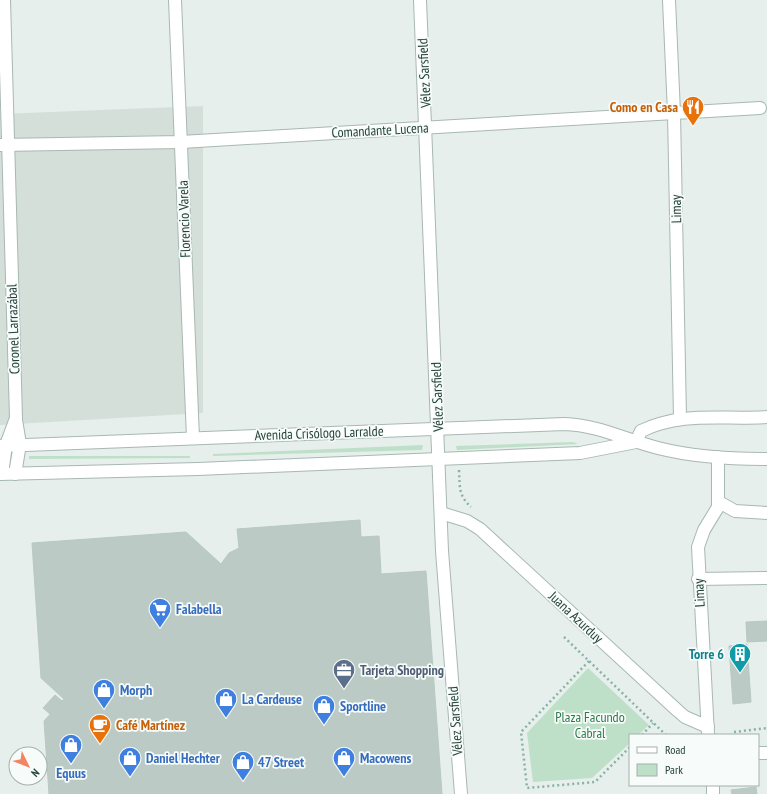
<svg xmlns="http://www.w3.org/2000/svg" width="767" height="794" font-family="'PT Sans Narrow',sans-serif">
	<rect width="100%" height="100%" fill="#e6efeb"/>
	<!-- built -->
	<path fill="#d4dfda" d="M203 106V413L0 425V114Z"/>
	<!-- green -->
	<g fill="#bfe0c8">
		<path d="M573 442 578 444 457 450 456 446Z"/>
		<path d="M423 445 422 450 213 456V454Z"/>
		<path d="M29 456H190V458L29 459Z"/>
		<path d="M588 668 649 725 638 735H630V743L592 778 533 782 527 733Z"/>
	</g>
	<!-- building -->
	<g fill="#bbcac4" stroke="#b8c9c2">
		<path d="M360 520 361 537 379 536 381 574 426 571 442 794H49L44 721 64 699 41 678 32 543 186 532 221 564 229 553 239 548 237 529Z"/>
		<path d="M767 621V641L747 642 746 622Z"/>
		<path d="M747 644 751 702 733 704 729 646Z"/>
		<path d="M55 695 62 701 50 714 43 708Z"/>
		<path d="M756 787 757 794H732L731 790Z"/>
	</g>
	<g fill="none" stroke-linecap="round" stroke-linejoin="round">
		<!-- minor casing -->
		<g stroke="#a8b8b2" stroke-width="14">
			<g id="minor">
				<path d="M175 0 193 438"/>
				<path d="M420 0 442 551 461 794"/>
				<path d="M669 0 674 113 680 418"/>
				<path d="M0 145 181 142 760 108"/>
				<path d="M636 442 641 431C682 411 723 420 767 417"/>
				<path d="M2 474 6 445 16 418 4 0"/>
				<path d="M15 474 20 444 16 420"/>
				<path d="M719 502 735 511 767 513"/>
				<path d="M441 513 467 521 480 529 678 711 685 717 708 727"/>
				<path d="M698 579 767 578"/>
				<path d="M708 734 698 547 704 530 718 507V457"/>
				<path d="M758 753H767"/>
				<path d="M713 785V794"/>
			</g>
		</g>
		<!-- tertiary casing -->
		<g stroke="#a8b8b2" stroke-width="14">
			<g id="tertiary">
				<path d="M0 446 564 424C598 425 626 440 658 448 693 457 731 459 767 459"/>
				<path d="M0 474 198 469 580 453 636 442"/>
			</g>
		</g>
		<!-- path -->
		<g stroke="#86b3a5" stroke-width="2.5" stroke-dasharray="2 3" stroke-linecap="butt">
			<path d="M459 470C460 487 458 495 471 507"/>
			<path d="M564 637 666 735"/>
			<path d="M589 661 521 732 527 788 595 782 630 747"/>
			<path d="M734 732 767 728"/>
			<path d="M642 735 653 723"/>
		</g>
		<!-- minor -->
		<use href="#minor" stroke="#fff" stroke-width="12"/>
		<!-- tertiary -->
		<use href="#tertiary" stroke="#fff" stroke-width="12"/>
	</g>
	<!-- icons -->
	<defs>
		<g id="restaurant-pin" transform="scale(1.15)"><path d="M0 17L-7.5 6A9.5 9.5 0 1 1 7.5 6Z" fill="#e8710a" stroke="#f7fbf9"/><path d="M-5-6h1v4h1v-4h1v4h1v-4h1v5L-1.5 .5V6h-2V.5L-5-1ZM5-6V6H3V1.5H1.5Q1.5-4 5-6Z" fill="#fff"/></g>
		<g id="supermarket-pin" transform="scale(1.15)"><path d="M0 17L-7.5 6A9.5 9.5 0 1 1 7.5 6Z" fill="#3f7fe0" stroke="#f7fbf9"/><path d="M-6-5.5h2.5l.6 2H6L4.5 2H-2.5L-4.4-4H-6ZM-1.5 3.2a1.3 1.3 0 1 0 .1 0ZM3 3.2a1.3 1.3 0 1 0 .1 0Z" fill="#fff"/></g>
		<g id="building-pin" transform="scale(1.15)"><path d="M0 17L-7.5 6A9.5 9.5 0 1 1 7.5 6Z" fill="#0f9aa8" stroke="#f7fbf9"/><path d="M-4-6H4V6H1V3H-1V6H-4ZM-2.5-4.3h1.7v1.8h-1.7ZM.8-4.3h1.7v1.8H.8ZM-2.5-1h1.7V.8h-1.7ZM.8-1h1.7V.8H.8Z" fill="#fff"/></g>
		<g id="office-pin" transform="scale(1.15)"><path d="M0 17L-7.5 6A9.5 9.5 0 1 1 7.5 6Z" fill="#5c6f8a" stroke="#f7fbf9"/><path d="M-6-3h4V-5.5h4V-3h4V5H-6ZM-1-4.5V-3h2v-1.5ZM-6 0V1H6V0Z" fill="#fff"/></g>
		<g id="shop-pin" transform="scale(1.15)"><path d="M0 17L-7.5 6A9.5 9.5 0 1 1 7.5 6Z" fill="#3f7fe0" stroke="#f7fbf9"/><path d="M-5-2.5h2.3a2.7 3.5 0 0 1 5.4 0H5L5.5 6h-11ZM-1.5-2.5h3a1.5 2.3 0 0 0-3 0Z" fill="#fff"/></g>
		<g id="cafe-pin" transform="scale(1.15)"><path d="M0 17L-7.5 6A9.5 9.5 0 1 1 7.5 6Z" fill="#e8710a" stroke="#f7fbf9"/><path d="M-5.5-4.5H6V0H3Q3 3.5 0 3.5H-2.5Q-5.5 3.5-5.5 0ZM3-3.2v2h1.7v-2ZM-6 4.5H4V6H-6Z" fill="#fff"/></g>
	</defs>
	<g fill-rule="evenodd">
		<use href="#restaurant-pin" x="693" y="107"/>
		<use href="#supermarket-pin" x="160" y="609"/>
		<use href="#building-pin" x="740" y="654"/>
		<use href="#office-pin" x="344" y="670"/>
		<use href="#shop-pin" x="104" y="690"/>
		<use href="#shop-pin" x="226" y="699"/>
		<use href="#shop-pin" x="324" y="706"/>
		<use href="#cafe-pin" x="100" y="725"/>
		<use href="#shop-pin" x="71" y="745"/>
		<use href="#shop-pin" x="130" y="758"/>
		<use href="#shop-pin" x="344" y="758"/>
		<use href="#shop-pin" x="243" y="762"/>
	</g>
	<g text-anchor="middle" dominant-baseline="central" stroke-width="3.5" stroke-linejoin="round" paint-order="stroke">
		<!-- street labels -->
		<g font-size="14" fill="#24423a" stroke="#f7fbf9">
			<text transform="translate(424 73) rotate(-93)">Vélez Sarsfield</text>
			<text transform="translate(380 130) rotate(-3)">Comandante Lucena</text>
			<text transform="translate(676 209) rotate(-91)">Limay</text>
			<text transform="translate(184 219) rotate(-92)">Florencio Varela</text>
			<text transform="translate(13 329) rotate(-92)">Coronel Larrazábal</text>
			<text transform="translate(437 397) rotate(-92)">Vélez Sarsfield</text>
			<text transform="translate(319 433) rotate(-2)">Avenida Crisólogo Larralde</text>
			<text transform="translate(699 593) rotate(-93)">Limay</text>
			<text transform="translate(576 617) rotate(43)">Juana Azurduy</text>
			<text transform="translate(455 721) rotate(-94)">Vélez Sarsfield</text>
		</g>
		<!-- food labels -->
		<g font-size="14" font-weight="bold" fill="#c56008" stroke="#f7fbf9" text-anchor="end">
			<text x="678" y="107">Como en Casa</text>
			<text x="116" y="725" text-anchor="start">Café Martínez</text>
		</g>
		<!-- shop labels -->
		<g font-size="14" font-weight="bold" fill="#366cbe" stroke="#f7fbf9" text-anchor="start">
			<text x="176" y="609">Falabella</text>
			<text x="120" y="690">Morph</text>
			<text x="242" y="699">La Cardeuse</text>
			<text x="340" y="706">Sportline</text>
			<text x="146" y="758">Daniel Hechter</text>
			<text x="360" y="758">Macowens</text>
			<text x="258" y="762">47 Street</text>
			<text x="71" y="773" text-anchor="middle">Equus</text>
		</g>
		<!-- culture labels -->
		<g font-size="14" font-weight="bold" fill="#0d838f" stroke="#f7fbf9" text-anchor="end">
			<text x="724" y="654">Torre 6</text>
		</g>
		<!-- service labels -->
		<g font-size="14" font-weight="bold" fill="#4e5e75" stroke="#f7fbf9" text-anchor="start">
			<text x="360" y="670">Tarjeta Shopping</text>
		</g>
		<!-- park labels -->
		<g font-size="14" fill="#2d7a4b" stroke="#f7fbf9">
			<text x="590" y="717">Plaza Facundo<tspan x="590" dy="16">Cabral</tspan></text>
		</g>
	</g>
	<!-- legend -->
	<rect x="629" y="734" width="130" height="52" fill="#f7fbf9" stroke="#a3b1ad"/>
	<rect x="637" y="747" width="20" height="6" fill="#ffffff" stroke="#a3b1ad"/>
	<text x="665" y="754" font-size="12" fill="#24423a">Road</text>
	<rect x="637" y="764" width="20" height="12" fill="#bfe0c8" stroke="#a3b1ad"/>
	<text x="665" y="774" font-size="12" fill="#24423a">Park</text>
	<!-- north arrow -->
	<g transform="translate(28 766) rotate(133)"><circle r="19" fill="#f7fbf9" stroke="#a3b1ad"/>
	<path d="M0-3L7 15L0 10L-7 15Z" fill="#f4845f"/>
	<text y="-6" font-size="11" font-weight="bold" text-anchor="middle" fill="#24423a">N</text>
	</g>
</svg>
